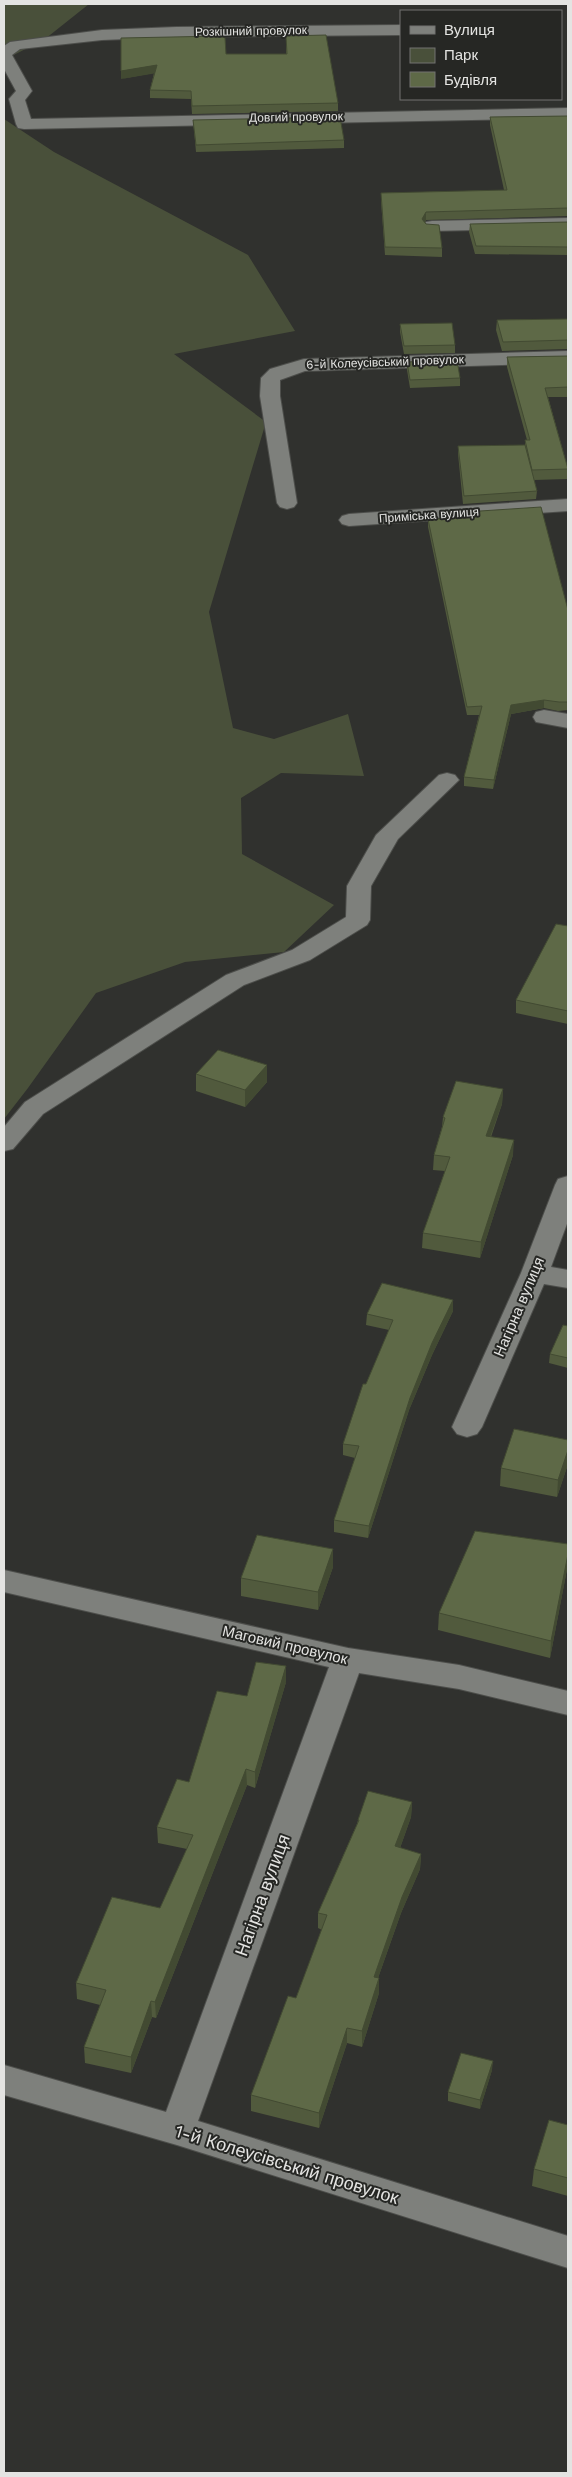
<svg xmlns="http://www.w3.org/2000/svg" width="572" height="2477" font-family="'Work Sans',sans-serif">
	<rect width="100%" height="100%" fill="#30312e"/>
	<!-- green -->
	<g fill="#49503a">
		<path d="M4 4H89L45 39 4 60Z"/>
		<path d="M4 119 54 152 248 255 295 331 174 354 266 422 209 612 233 728 274 739 348 714 364 776 281 773 241 798 242 854 334 905 284 952 185 962 96 993 28 1088 4 1119Z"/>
	</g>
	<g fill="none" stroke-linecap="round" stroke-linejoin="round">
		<!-- minor casing -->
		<g stroke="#4d4e4b" stroke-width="2">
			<g id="minor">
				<path d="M401 25V35L176 37 102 40 20 49 12 55 32 91 25 100 31 119 568 108V118L24 129 18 128 16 124 9 99 16 91 4 69V46L10 42 102 30 176 27Z"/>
				<path d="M568 218V228L432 231 426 230 423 226 426 222 432 221Z"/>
				<path d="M568 351V363L305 371 280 380V396L297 503 294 507 287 509 280 507 277 503 260 396 261 378 270 369 304 359Z"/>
				<path d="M568 499V511L349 526 342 524 339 520 342 516 349 514Z"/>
				<path d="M544 710 568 714V728L536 722 533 717 536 712Z"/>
				<path d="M447 773 455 775 459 780 398 839 371 886 370 920 367 925 310 960 244 985 43 1114 13 1149 4 1151V1127L25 1102 226 975 292 950 346 917 347 886 376 835 439 775Z"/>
				<path d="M568 1176V1221L551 1267 568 1270V1288L544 1284 482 1427 477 1434 467 1437 457 1434 452 1427 521 1273 555 1185 558 1179Z"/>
				<path d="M4 1570 348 1648 459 1665 568 1691V1715L459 1689 359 1673 198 2121 568 2236V2268L177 2145 4 2095V2065L166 2112 329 1667 4 1592Z"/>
			</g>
		</g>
		<!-- minor -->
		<use href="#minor" fill="#7e807c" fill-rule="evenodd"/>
	</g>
	<!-- wall -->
	<g fill="#515a3d">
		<path d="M286 36 338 103V111L192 114 191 99 150 98V90L154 73 121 79 226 54H286Z"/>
		<path d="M568 116V216L426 220 425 222 442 248V257L385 255 381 201V193L504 190 490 125V117Z"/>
		<path d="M193 120 344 140V148L196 152Z"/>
		<path d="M568 222V255L475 254 469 232 470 224Z"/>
		<path d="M568 319V349L502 351 496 330 497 320Z"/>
		<path d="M400 324 455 345V353L404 354 400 332Z"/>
		<path d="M568 356V397H548L568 469 567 479 534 480 537 491 536 499 463 504 458 454V446H525V440H527L507 367V357Z"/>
		<path d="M407 362 460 378V386L410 388 407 370Z"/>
		<path d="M465 512 568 610V710L558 711 544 708 511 714 493 789 464 786V777L479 715H467L428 527V519L465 518Z"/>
		<path d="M568 926V1024L516 1013V1000Z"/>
		<path d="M267 1065V1082L245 1107 196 1091V1074Z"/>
		<path d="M503 1089 502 1104 491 1137 513 1155 480 1258 422 1248 423 1233 445 1171 433 1170 434 1155 442 1127 443 1117Z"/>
		<path d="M453 1311 432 1355 409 1410 368 1538 334 1532V1520L355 1458 343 1455V1444L366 1384 389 1330 366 1325 367 1314Z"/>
		<path d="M568 1326V1368L549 1363 550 1354Z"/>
		<path d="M568 1440V1464L557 1497 500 1486 501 1468Z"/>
		<path d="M568 1544V1564L550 1658 438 1630 439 1613Z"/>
		<path d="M333 1567 318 1610 241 1596V1578Z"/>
		<path d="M286 1682 255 1788 247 1785 156 2018 152 2017 131 2073 85 2063 84 2047 100 2005 77 1999 76 1983 160 1908 187 1849 158 1843 157 1827 189 1782Z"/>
		<path d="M412 1802 411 1817 400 1848 421 1854 420 1869 401 1913 378 1978H379V1993L362 2047 347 2043 319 2128 251 2111V2095L296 1998 322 1930 318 1928V1913L357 1824 358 1820Z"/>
		<path d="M492 2070 480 2109 448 2101V2092Z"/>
		<path d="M568 2125V2196L532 2186 534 2169Z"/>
	</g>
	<!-- shaded-wall -->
	<g fill="#424a32">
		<path d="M157 65V73L121 79V71Z"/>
		<path d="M426 212V220L422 227V219Z"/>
		<path d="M544 700V708L511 714 493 789 494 780 511 705Z"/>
		<path d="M267 1065V1082L245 1107V1090Z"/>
		<path d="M503 1089 502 1104 485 1151 486 1136Z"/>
		<path d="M514 1140 513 1155 480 1258 481 1242Z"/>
		<path d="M453 1300V1311L432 1355 409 1410 368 1538 369 1526 410 1398 432 1343Z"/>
		<path d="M568 1450V1464L557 1497 558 1480Z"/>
		<path d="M333 1549V1567L318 1610V1592Z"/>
		<path d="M568 1554V1564L550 1658 551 1641Z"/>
		<path d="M286 1666V1682L255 1788V1772Z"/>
		<path d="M246 1769 247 1785 156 2018 155 2002Z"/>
		<path d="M412 1802 411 1817 395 1862V1846Z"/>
		<path d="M421 1854 420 1869 401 1913 373 1992 374 1977 402 1897Z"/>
		<path d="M379 1978V1993L362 2047V2031Z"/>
		<path d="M151 2001 152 2017 131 2073V2057Z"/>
		<path d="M347 2028V2043L319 2128V2113Z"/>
		<path d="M493 2061 492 2070 480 2109V2100Z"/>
	</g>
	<!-- building -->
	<g fill="#5e6947" stroke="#424a32">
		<path d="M326 35 338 103 192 106 191 91 150 90 157 65 121 71V38L222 36 225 38 226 54H287L286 36Z"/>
		<path d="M568 116V208L426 212 422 219 426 224 439 225 442 248 385 247 381 193 507 190 490 117Z"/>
		<path d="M340 117 344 140 196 145 193 120Z"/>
		<path d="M568 222V247L476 246 470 224Z"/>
		<path d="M568 319V340L503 342 497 320Z"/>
		<path d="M452 323 455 345 404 346 400 324Z"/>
		<path d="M568 356V387L545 388 568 469 532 470 525 440H530L507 357Z"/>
		<path d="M457 360 460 378 410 380 407 362Z"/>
		<path d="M525 445 537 491 464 496 458 446Z"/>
		<path d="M541 507 568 610V702H559L544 700 511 705 494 780 464 777 482 706 467 707 428 519 466 518 465 512Z"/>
		<path d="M556 924 568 926V1011L516 1000Z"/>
		<path d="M218 1050 267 1065 245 1090 196 1074Z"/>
		<path d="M456 1081 503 1089 486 1136 514 1140 481 1242 423 1233 450 1157 434 1155 445 1118 443 1117Z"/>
		<path d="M382 1283 453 1300 432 1343 410 1398 369 1526 334 1520 359 1446 343 1444 363 1384H366L393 1320 367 1314Z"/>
		<path d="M563 1325 568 1326V1358L550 1354Z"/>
		<path d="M514 1429 568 1440V1450L558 1480 501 1468Z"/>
		<path d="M475 1531 568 1544V1554L551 1641 439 1613Z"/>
		<path d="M257 1535 333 1549 318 1592 241 1578Z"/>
		<path d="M256 1662 286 1666 255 1772 246 1769 155 2002 151 2001 131 2057 84 2047 106 1990 76 1983 112 1897 160 1908 193 1835 157 1827 177 1779 189 1782 217 1691 247 1696Z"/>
		<path d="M368 1791 412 1802 395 1846 421 1854 402 1897 374 1977 379 1978 362 2031 347 2028 319 2113 251 2095 288 1996 296 1998 327 1915 318 1913 359 1820H358Z"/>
		<path d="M461 2053 493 2061 480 2100 448 2092Z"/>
		<path d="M549 2120 568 2125V2178L534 2169Z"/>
	</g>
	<g text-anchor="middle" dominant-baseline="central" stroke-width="4" stroke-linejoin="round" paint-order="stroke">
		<!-- far-street labels -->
		<g font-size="12" fill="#e4e4e2" stroke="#262724">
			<text transform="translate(251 31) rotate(-1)">Розкішний провулок</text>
			<text transform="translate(296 117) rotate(-1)">Довгий провулок</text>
			<text transform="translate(385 362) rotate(-2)">6-й Колеусівський провулок</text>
			<text transform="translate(429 515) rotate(-4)">Приміська вулиця</text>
		</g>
		<!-- street labels -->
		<g font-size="15" fill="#e4e4e2" stroke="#262724">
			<text transform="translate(519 1307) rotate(-67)">Нагірна вулиця</text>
			<text transform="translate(285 1645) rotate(13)">Маговий провулок</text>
		</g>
		<!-- near-street labels -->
		<g font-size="18" fill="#e4e4e2" stroke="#262724">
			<text transform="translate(262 1895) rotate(-70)">Нагірна вулиця</text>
			<text transform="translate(287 2164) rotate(17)">1-й Колеусівський провулок</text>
		</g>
	</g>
	<!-- border -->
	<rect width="572" height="2477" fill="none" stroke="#e4e4e2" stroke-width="10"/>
	<!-- legend -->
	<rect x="400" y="10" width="162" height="90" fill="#262724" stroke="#727370"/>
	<rect x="410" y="26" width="25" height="8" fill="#7e807c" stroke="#727370"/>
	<text x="444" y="35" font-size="15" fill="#e4e4e2">Вулиця</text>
	<rect x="410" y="48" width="25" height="15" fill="#49503a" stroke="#727370"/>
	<text x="444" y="60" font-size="15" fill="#e4e4e2">Парк</text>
	<rect x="410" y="72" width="25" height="15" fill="#5e6947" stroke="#727370"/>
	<text x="444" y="85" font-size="15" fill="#e4e4e2">Будівля</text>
</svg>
